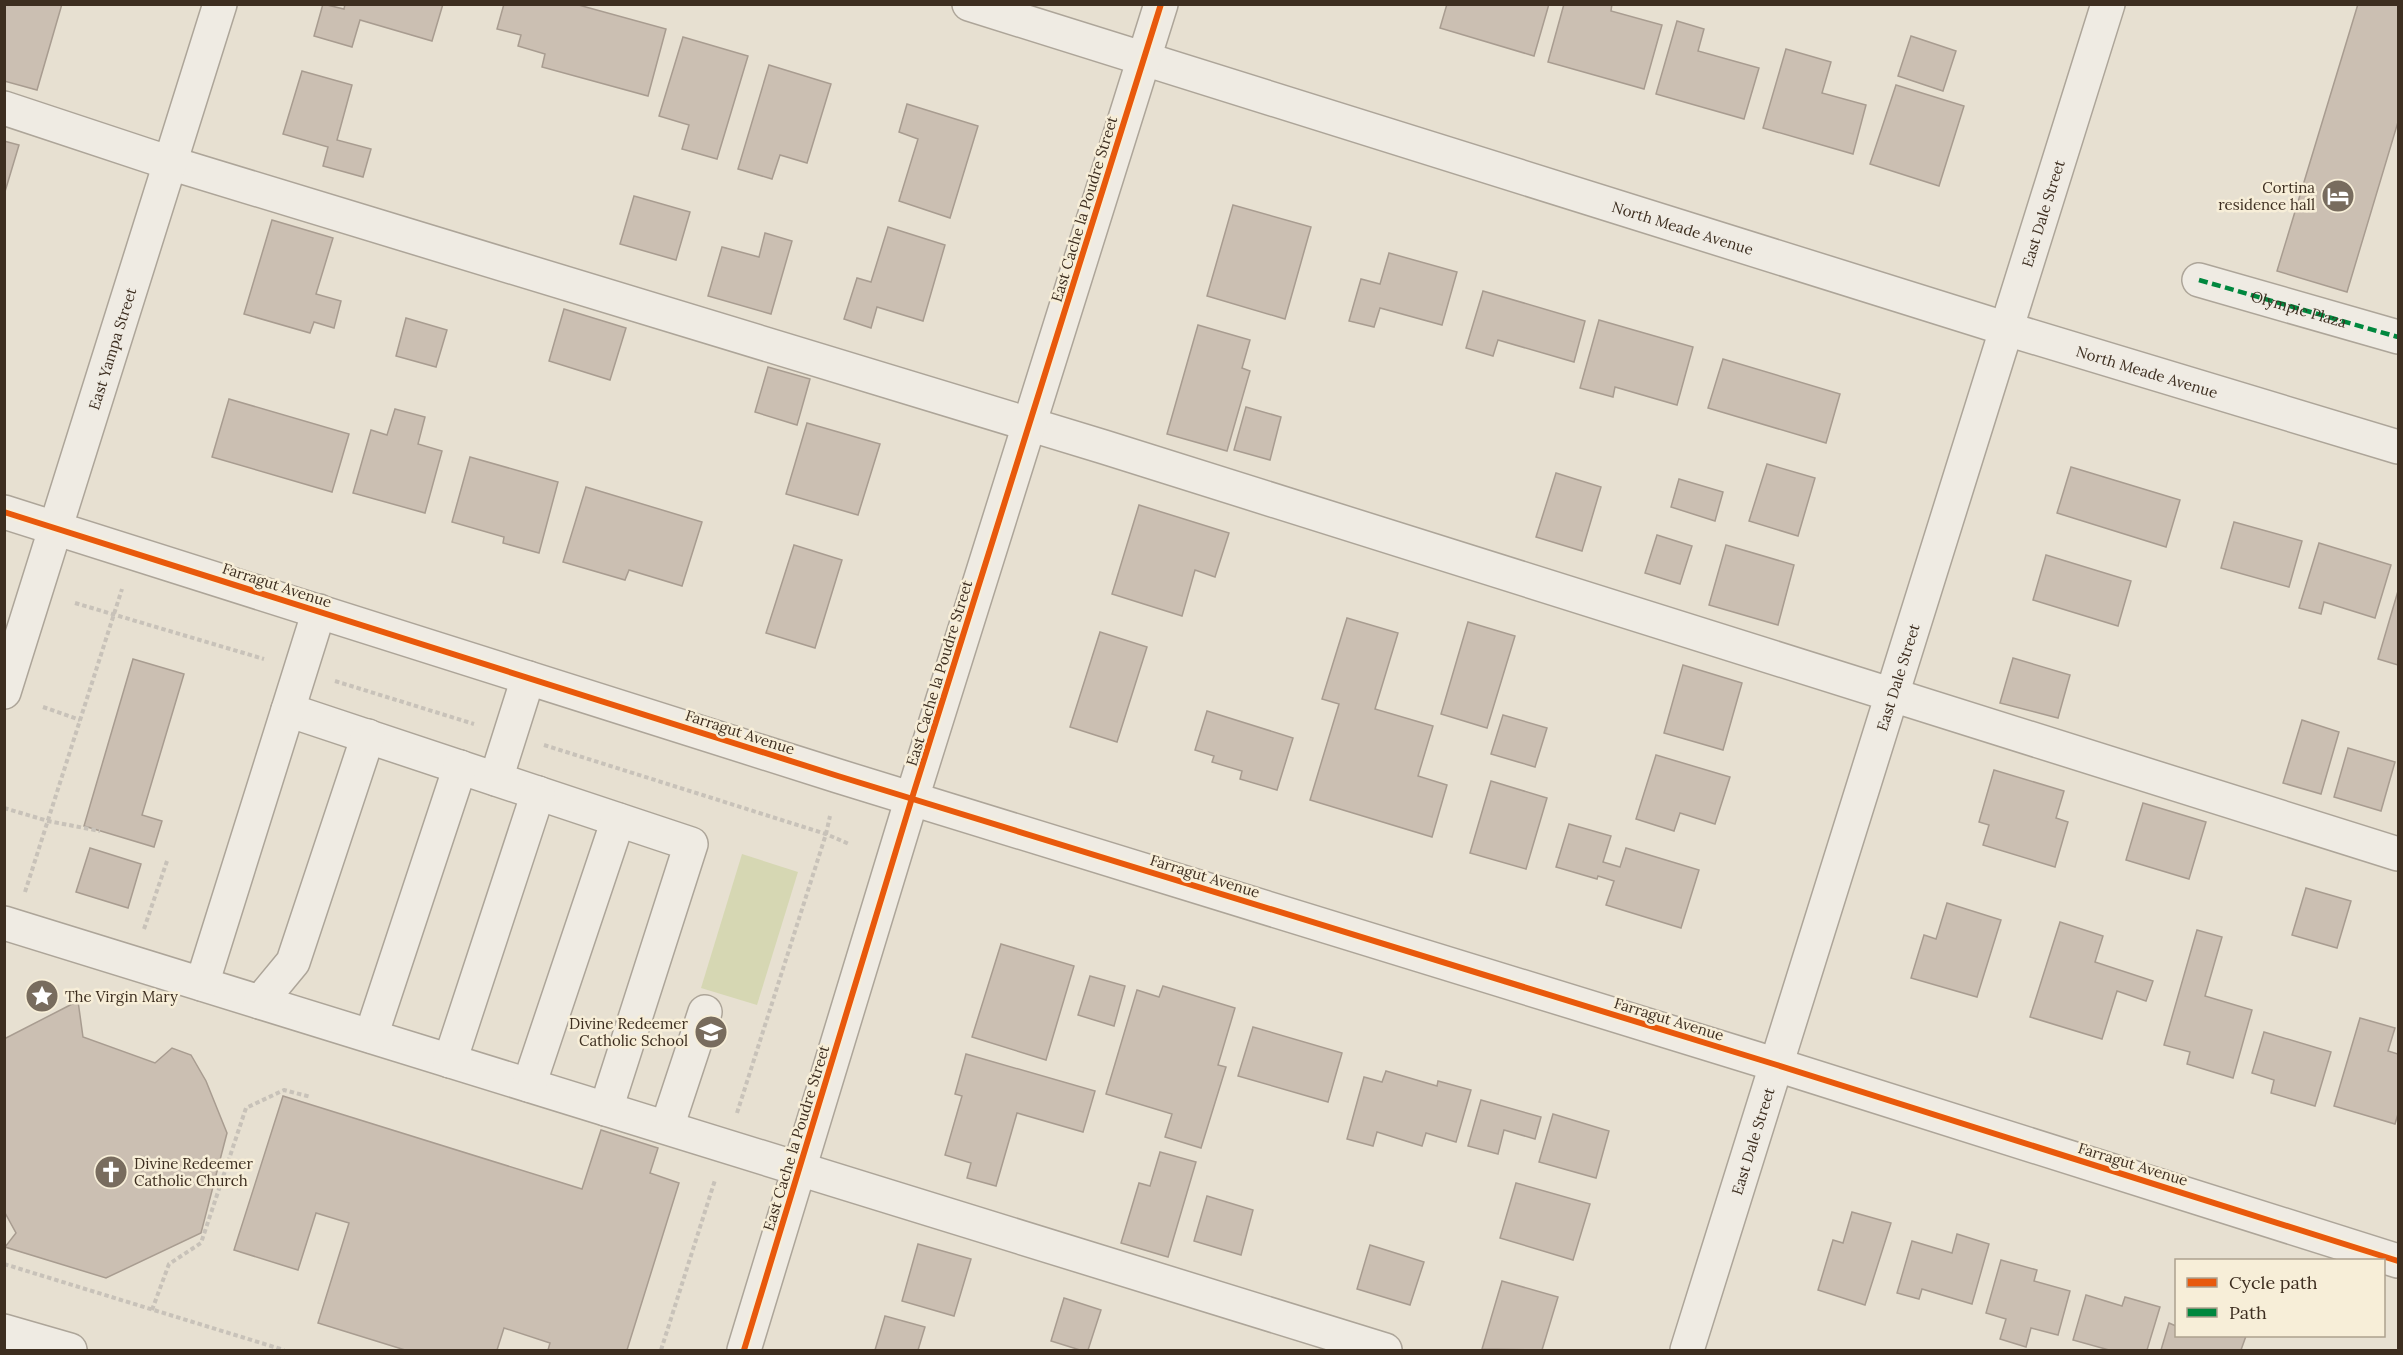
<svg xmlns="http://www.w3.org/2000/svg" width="2403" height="1355" font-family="Lora,serif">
	<rect width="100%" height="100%" fill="#e7e0d1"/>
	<!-- green -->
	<path fill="#d6d7b3" d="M742 854 798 872 757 1005 701 988Z"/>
	<!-- building -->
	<g fill="#cbbfb2" stroke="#a89c90" stroke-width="1.5">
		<path d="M4 4H62L37 90 4 81Z"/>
		<path d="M323 4 344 9 345 4H443L432 41 360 20 352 47 314 36Z"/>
		<path d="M504 4H575L666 29 648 96 542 67 545 54 518 46 521 35 497 29Z"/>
		<path d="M1447 4H1549L1534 56 1440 28Z"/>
		<path d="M1564 4H1612L1611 11 1662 25 1644 89 1548 62Z"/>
		<path d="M2358 4H2398V122L2347 292 2277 271Z"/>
		<path d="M1677 21 1704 29 1698 51 1759 68 1744 119 1656 94Z"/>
		<path d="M1911 36 1956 51 1943 91 1898 76Z"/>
		<path d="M683 37 748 56 717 159 682 149 689 125 659 116Z"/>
		<path d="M1786 49 1831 62 1822 93 1866 105 1853 154 1763 128Z"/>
		<path d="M769 65 831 84 807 163 780 155 772 179 738 169Z"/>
		<path d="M302 71 352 85 337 140 371 149 363 177 323 166 328 147 283 134Z"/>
		<path d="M1896 85 1964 106 1939 186 1870 164Z"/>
		<path d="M907 104 978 126 950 218 899 201 918 139 899 132Z"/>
		<path d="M4 141 19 145 4 195Z"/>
		<path d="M634 196 690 212 676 260 620 244Z"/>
		<path d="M1233 205 1311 227 1285 319 1207 296Z"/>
		<path d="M272 220 333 238 316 294 341 301 334 328 314 322 310 333 244 314Z"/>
		<path d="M888 227 945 245 923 321 877 307 871 328 844 319 857 278 871 282Z"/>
		<path d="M765 233 792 241 771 314 708 296 722 247 759 257Z"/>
		<path d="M1389 253 1457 272 1442 325 1380 308 1374 327 1349 321 1361 279 1380 284Z"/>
		<path d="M1483 291 1585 321 1574 362 1498 340 1493 356 1466 348Z"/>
		<path d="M564 309 626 328 610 380 549 361Z"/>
		<path d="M406 318 447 330 436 367 396 356Z"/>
		<path d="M1599 320 1693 347 1677 405 1615 387 1613 397 1580 388Z"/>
		<path d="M1198 325 1250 340 1242 368 1250 371 1227 451 1167 434Z"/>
		<path d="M1723 359 1840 394 1826 443 1708 408Z"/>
		<path d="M768 367 810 379 797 425 755 412Z"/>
		<path d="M229 399 349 434 332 492 212 457Z"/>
		<path d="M1246 407 1281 417 1270 460 1234 450Z"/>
		<path d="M395 409 425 417 418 444 442 451 425 513 353 493 371 430 387 435Z"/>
		<path d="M807 423 880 444 858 515 786 494Z"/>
		<path d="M470 457 558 482 539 553 503 543 504 537 452 522Z"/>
		<path d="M1767 464 1815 478 1798 536 1749 521Z"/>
		<path d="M2071 467 2180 500 2166 547 2057 513Z"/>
		<path d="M1556 473 1601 487 1582 551 1536 537Z"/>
		<path d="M1679 479 1723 492 1715 521 1671 507Z"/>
		<path d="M586 487 702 522 682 586 629 570 625 580 563 562Z"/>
		<path d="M1139 505 1229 533 1215 577 1195 570 1182 616 1112 594Z"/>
		<path d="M2234 522 2302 541 2289 587 2221 568Z"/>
		<path d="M1657 535 1692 546 1680 584 1645 573Z"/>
		<path d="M2319 543 2391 565 2375 618 2324 602 2321 614 2299 608Z"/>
		<path d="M794 545 842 560 815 648 766 633Z"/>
		<path d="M1726 545 1794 565 1778 625 1709 605Z"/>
		<path d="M2046 555 2131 581 2118 626 2033 600Z"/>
		<path d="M2398 591V665L2378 659Z"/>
		<path d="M1347 618 1398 633 1375 709 1433 726 1418 776 1447 785 1432 837 1310 800 1339 704 1322 699Z"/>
		<path d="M1468 622 1515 636 1487 728 1441 714Z"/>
		<path d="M1100 632 1147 647 1117 742 1070 727Z"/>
		<path d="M2013 658 2070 675 2058 718 2000 703Z"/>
		<path d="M133 659 184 674 142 815 162 821 154 847 84 826Z"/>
		<path d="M1683 665 1742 683 1723 750 1664 733Z"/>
		<path d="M1207 711 1293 738 1277 790 1240 779 1242 771 1212 762 1214 756 1195 750Z"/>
		<path d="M1503 715 1547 728 1535 767 1491 754Z"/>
		<path d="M2302 720 2339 732 2321 794 2283 783Z"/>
		<path d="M2348 748 2395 762 2381 811 2334 797Z"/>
		<path d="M1656 755 1730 777 1715 824 1680 813 1674 831 1636 819Z"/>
		<path d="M1994 770 2064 791 2056 818 2068 822 2055 867 1983 845 1989 825 1979 822Z"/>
		<path d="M1491 781 1547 798 1526 869 1470 853Z"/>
		<path d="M2143 803 2206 822 2189 879 2126 860Z"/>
		<path d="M1569 824 1611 836 1603 862 1620 867 1626 848 1699 870 1681 928 1606 905 1614 881 1598 876 1597 879 1556 867Z"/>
		<path d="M90 848 141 864 128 908 76 892Z"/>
		<path d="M2306 888 2351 901 2337 948 2292 935Z"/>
		<path d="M1947 903 2001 920 1977 997 1911 978 1924 935 1936 939Z"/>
		<path d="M2060 922 2103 936 2095 962 2153 981 2146 1001 2117 991 2102 1039 2030 1017Z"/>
		<path d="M2197 930 2222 937 2205 996 2252 1010 2233 1078 2187 1064 2190 1052 2164 1045Z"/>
		<path d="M1001 944 1074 966 1046 1060 972 1037Z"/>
		<path d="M1090 976 1125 986 1114 1026 1078 1015Z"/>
		<path d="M1163 986 1235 1008 1218 1065 1226 1067 1201 1148 1165 1137 1172 1114 1106 1094 1137 990 1159 997Z"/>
		<path d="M78 1001 83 1037 155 1063 172 1048 191 1055 206 1081 227 1133 201 1233 106 1278 5 1247 16 1233 4 1211V1039Z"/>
		<path d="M2360 1018 2395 1028 2388 1051 2398 1054V1114L2395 1124 2334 1106Z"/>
		<path d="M1253 1027 1342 1053 1328 1102 1238 1076Z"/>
		<path d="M2264 1032 2331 1052 2315 1106 2271 1093 2274 1080 2252 1073Z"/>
		<path d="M966 1054 1095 1091 1083 1132 1017 1113 996 1186 967 1178 971 1163 945 1155 962 1096 955 1094Z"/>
		<path d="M1386 1071 1437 1086 1438 1081 1471 1090 1456 1142 1426 1133 1422 1146 1377 1132 1373 1146 1347 1139 1364 1077 1382 1082Z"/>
		<path d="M283 1096 582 1189 601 1130 658 1148 650 1173 679 1183 627 1350H548L550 1343 504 1328 497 1350H405L318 1323 349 1223 316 1213 298 1270 234 1250Z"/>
		<path d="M1481 1100 1541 1117 1535 1139 1504 1130 1498 1154 1468 1146Z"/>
		<path d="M1553 1114 1609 1131 1596 1178 1539 1162Z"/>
		<path d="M1160 1152 1196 1162 1168 1257 1121 1243 1139 1183 1150 1186Z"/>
		<path d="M1516 1183 1590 1204 1573 1260 1500 1238Z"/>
		<path d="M1207 1196 1253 1210 1241 1255 1194 1241Z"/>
		<path d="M1852 1212 1891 1223 1865 1305 1818 1290 1833 1240 1843 1243Z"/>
		<path d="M1957 1234 1989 1244 1972 1304 1922 1289 1919 1299 1897 1293 1912 1241 1952 1253Z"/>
		<path d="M918 1244 971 1259 954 1316 902 1301Z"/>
		<path d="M1370 1245 1424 1262 1410 1305 1357 1289Z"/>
		<path d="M2001 1260 2037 1270 2034 1281 2070 1291 2058 1335 2031 1328 2026 1347 2000 1339 2006 1319 1986 1313Z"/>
		<path d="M1502 1281 1558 1297 1542 1350 1482 1349Z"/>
		<path d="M2086 1295 2122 1306 2125 1297 2160 1307 2147 1350H2109L2073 1340Z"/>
		<path d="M1064 1298 1101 1310 1088 1350H1080L1051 1341Z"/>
		<path d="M885 1316 925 1327 918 1350H875Z"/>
		<path d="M2169 1323 2176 1326V1336H2246L2241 1350H2161Z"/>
	</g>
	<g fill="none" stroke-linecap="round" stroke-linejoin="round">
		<!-- minor casing -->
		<g stroke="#ada599" stroke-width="36">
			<g id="minor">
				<path id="s1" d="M969 4 2007 329 2398 447"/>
				<path d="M4 108 170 163 1104 447 2398 854"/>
				<path id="s2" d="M2199 280 2398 337"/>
				<path d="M4 512 838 776 1777 1065 2398 1261"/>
				<path id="s3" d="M4 692 220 4"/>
				<path d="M288 710 691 844 606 1109"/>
				<path d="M496 779 528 678"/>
				<path d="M4 923 1385 1350"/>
				<path d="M202 984 319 611"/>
				<path d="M260 1002 293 962 368 736"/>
				<path d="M371 1036 460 767"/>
				<path d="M450 1061 538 793"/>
				<path d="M529 1085 618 820"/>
				<path d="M667 1127 705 1012"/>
				<path d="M4 1331 70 1350"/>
				<path d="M744 1350 912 798 1161 4"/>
				<path id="s4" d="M1687 1350 2108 4"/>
			</g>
		</g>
		<!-- path -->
		<g stroke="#c8c2b9" stroke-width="4" stroke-dasharray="4.5 3" stroke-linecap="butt">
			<path d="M75 603 264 659"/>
			<path d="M335 681 474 724"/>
			<path d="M43 707 80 720"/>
			<path d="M544 745 826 834 849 844"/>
			<path d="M4 808 48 821 100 831"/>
			<path d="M25 892 122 589"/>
			<path d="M144 929 167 861"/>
			<path d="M737 1113 826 834 830 816"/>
			<path d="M4 1264 284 1350"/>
			<path d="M152 1310 169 1264 201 1243 246 1108 284 1090 311 1097"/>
			<path d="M661 1350 715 1180"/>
		</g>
		<!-- minor -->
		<use href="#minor" stroke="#efebe3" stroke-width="33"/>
		<!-- quiet -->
		<path stroke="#00873e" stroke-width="4.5" stroke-dasharray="9 4.5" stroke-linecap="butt" d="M2199 280 2398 337"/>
		<!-- cycleway casing -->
		<g stroke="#f7eed8" stroke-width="10">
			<g id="cycleway">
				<path d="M4 512 838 776 1777 1065 2398 1261"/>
				<path d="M744 1350 912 798 1161 4"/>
			</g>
		</g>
		<!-- cycleway -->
		<use href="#cycleway" stroke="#e8590c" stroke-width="6"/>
	</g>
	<!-- icons -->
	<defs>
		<g id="hotel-disc" transform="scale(1.725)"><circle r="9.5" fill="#786c5e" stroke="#f7eed8"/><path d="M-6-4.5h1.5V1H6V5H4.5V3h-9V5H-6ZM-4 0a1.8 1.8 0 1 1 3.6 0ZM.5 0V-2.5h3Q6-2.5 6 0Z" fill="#fff"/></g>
		<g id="sight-disc" transform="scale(1.725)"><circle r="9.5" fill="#786c5e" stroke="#f7eed8"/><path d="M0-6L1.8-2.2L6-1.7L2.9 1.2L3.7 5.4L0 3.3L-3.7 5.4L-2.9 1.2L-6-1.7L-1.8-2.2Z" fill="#fff"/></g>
		<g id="school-disc" transform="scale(1.725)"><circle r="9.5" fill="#786c5e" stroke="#f7eed8"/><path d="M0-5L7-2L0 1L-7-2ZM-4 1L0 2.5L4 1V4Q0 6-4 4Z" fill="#fff"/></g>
		<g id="church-disc" transform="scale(1.725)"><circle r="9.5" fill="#786c5e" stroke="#f7eed8"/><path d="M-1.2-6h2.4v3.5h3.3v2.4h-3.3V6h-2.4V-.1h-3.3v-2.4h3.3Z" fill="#fff"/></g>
	</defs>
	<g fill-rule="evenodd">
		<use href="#hotel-disc" x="2338" y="196"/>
		<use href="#sight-disc" x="42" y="996"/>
		<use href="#school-disc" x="711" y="1032"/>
		<use href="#church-disc" x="111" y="1172"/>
	</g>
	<g text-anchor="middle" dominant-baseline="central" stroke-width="5" stroke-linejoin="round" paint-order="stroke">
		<!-- poi labels -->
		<g font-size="15" fill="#3d2e20" stroke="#f7eed8" text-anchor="end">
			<text x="2315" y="187">Cortina<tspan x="2315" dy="17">residence hall</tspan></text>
			<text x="65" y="996" text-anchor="start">The Virgin Mary</text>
			<text x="688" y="1023">Divine Redeemer<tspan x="688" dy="17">Catholic School</tspan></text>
			<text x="134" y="1163" text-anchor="start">Divine Redeemer<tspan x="134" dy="17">Catholic Church</tspan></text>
		</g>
		<!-- street labels -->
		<g font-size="15" fill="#3d2e20" stroke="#f7eed8">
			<text transform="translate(1084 209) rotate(-73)">East Cache la Poudre Street</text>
			<text stroke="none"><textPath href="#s4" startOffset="1191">East Dale Street</textPath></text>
			<text stroke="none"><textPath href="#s1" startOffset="748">North Meade Avenue</textPath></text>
			<text stroke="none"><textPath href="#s2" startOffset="104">Olympic Plaza</textPath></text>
			<text stroke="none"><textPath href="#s3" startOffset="360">East Yampa Street</textPath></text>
			<text stroke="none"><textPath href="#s1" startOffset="1234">North Meade Avenue</textPath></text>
			<text transform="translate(277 585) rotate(18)">Farragut Avenue</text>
			<text transform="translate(939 673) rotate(-73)">East Cache la Poudre Street</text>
			<text stroke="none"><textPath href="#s4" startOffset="705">East Dale Street</textPath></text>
			<text transform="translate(740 732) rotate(18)">Farragut Avenue</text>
			<text transform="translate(1205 876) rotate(17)">Farragut Avenue</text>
			<text transform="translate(1669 1019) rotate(17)">Farragut Avenue</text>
			<text transform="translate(796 1138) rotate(-73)">East Cache la Poudre Street</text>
			<text stroke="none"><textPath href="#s4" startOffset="219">East Dale Street</textPath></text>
			<text transform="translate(2133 1164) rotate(17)">Farragut Avenue</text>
		</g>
	</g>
	<!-- border -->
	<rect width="2403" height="1355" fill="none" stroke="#3d2e20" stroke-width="12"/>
	<!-- legend -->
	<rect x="2175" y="1259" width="210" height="78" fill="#f7eed8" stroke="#ada18e" stroke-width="1.5"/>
	<rect x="2187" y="1278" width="30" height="9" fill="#e8590c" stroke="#ada18e" stroke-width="1.5"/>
	<text x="2229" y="1289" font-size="18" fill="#3d2e20">Cycle path</text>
	<rect x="2187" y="1308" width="30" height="9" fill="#00873e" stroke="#ada18e" stroke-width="1.5"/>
	<text x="2229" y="1319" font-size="18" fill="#3d2e20">Path</text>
</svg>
